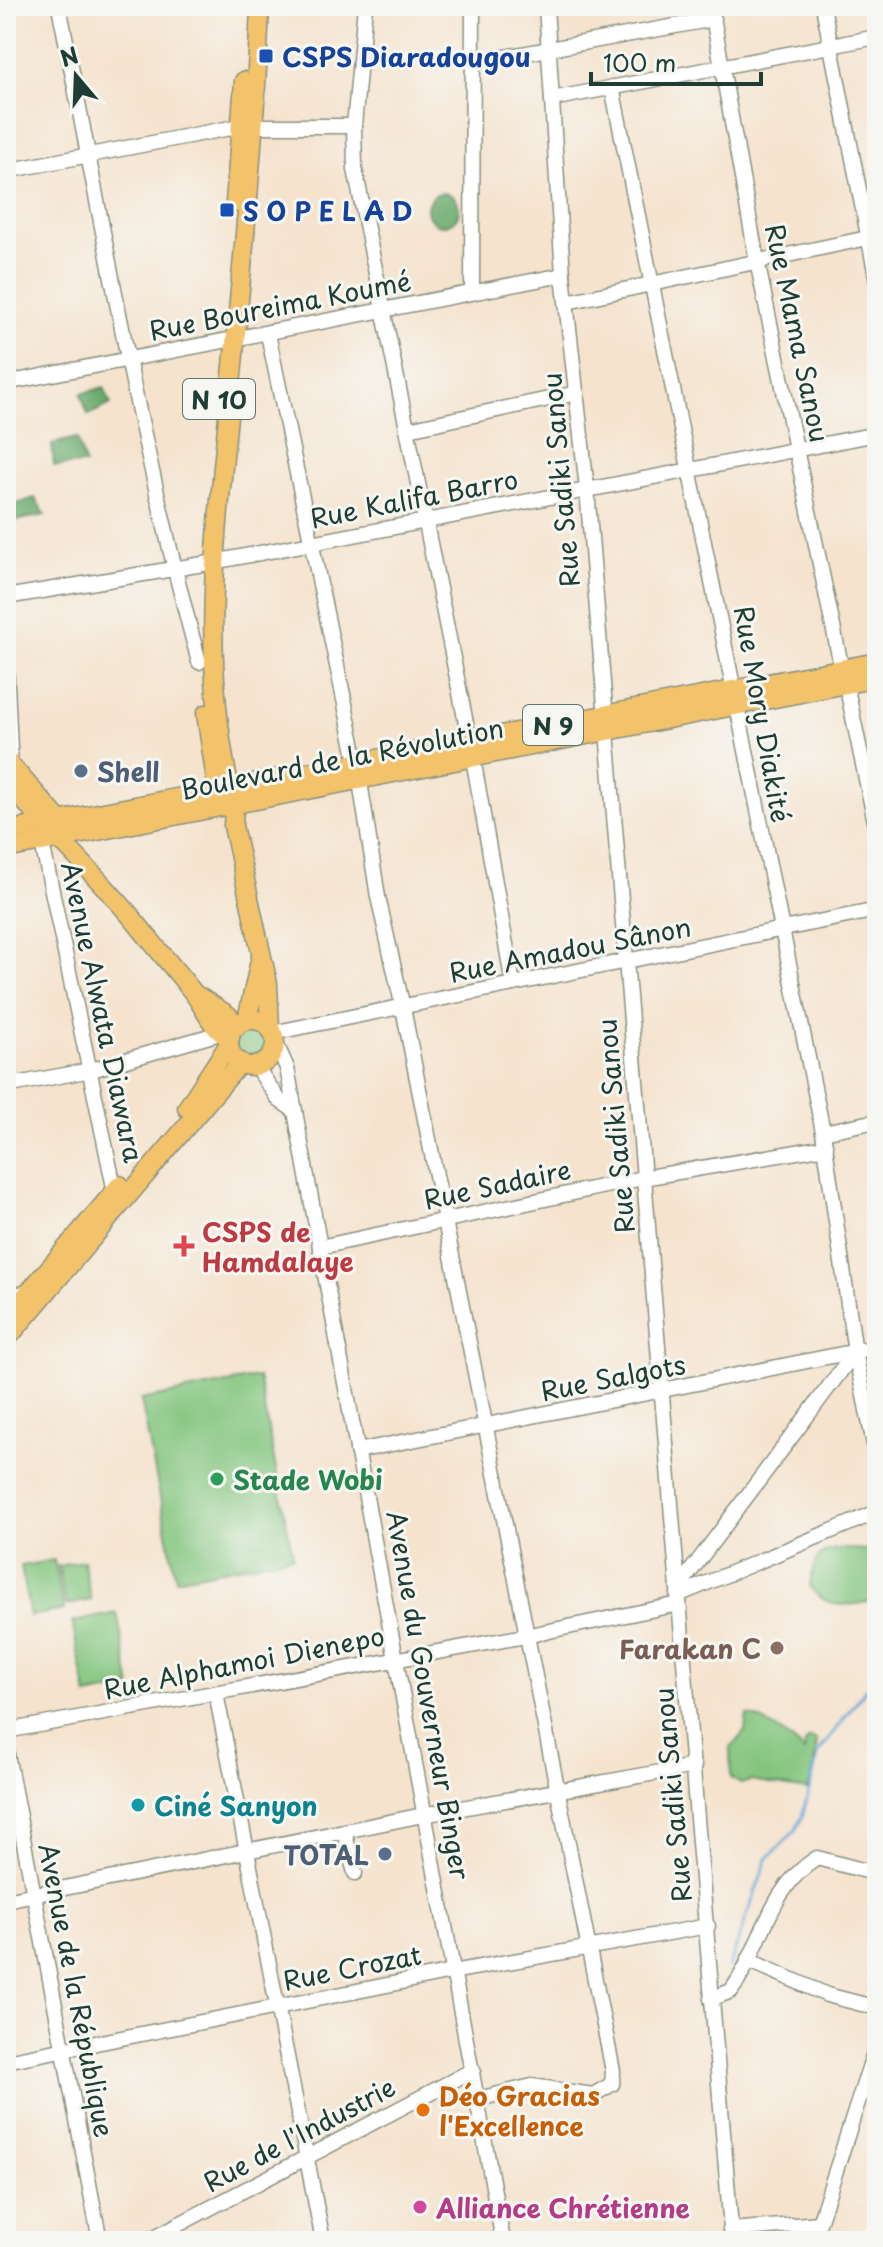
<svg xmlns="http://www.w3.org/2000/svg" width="883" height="2247" font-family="'Playpen Sans',sans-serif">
	<rect width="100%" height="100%" fill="#f6f6f2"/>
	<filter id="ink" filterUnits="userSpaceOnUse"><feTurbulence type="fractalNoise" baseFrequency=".0125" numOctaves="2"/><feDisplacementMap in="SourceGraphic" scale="16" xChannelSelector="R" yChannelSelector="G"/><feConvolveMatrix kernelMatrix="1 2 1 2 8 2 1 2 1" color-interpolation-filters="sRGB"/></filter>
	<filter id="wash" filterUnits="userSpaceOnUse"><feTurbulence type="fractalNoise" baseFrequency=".006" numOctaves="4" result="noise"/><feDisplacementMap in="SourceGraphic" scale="32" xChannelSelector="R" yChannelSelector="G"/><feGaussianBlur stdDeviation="1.8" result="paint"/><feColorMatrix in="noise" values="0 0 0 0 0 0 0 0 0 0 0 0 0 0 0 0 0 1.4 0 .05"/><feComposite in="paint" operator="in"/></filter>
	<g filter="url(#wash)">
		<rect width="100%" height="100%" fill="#f5e3ce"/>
		<!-- green -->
		<g fill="#83c57e" stroke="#518159" stroke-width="2">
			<circle cx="250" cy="1043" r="17"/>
			<path d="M258 1377 293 1556 176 1579 141 1400Z"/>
			<path d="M875 1542 877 1600C851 1606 828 1611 810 1587 814 1544 829 1548 867 1550Z"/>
			<path d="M54 1560 64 1610 30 1616 21 1566Z"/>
			<path d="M83 1561 91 1600 66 1605 58 1566Z"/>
			<path d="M117 1613 131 1687 87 1696 72 1622Z"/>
			<path d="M747 1715C759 1716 800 1743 804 1753L805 1743 810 1738 817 1741 812 1779 807 1790 750 1781 741 1784 731 1778 730 1749 745 1731Z"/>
		</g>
		<!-- forest -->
		<g fill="#6aaa6d" stroke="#447450" stroke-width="2">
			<circle cx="443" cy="209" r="16"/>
			<path d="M104 387 111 404 88 415 81 394Z"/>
			<path d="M77 438 85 464 54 466 52 444Z"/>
			<path d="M35 498 45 515 14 521 11 506Z"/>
		</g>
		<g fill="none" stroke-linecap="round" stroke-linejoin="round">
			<!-- stream -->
			<path stroke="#61a2d4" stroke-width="3" d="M729 1967 767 1859 796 1830 802 1817 819 1752 877 1674"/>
		</g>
	</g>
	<g filter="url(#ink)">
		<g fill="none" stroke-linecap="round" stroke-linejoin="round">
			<!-- minor casing -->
			<g stroke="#8a9081" stroke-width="17">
				<g id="minor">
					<path d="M59 6C103 225 140 447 199 662"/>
					<path d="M365 6 354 126 355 169 473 758 513 984"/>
					<path d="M546 6 563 275 587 489 732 2241"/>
					<path d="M711 6 757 261 842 670"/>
					<path d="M823 6 877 281"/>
					<path d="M472 63 714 19"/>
					<path d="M612 87 823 1132 855 1352 877 1459"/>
					<path d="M552 99 877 37"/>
					<path d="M6 171 241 126H354"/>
					<path d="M472 293 473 6"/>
					<path d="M567 302 877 236"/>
					<path d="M268 334 357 762 378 897 403 1008 613 2071 612 2084 593 2095 532 2086 478 2099"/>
					<path d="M6 383 563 275"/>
					<path d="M408 429 577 393"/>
					<path d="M6 597 203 564 877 434"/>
					<path d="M6 661 11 772"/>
					<path d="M846 684 877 831"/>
					<path d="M42 843 115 1192"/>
					<path d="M272 1033 877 910"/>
					<path d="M274 1039 287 1068 503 2241"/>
					<path d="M255 1065 279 1100 295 1111"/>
					<path d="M6 1086 91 1070 220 1033"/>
					<path d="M823 1132 877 1121"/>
					<path d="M320 1247 643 1178 826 1147"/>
					<path d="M6 1297 28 1292"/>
					<path d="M357 1451 877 1347"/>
					<path d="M678 1588 855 1352"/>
					<path d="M678 1595 877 1512"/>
					<path d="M877 1690V1703"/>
					<path d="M216 1693 323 2241"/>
					<path d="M6 1731 525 1636 679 1604"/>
					<path d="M6 1749 100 2241"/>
					<path d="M344 1831 355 1873"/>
					<path d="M6 1900 423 1815 694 1766"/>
					<path d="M748 1960 827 1995 877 2008"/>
					<path d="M711 1999 731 1991C763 1947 767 1889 817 1858L877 1874"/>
					<path d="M6 2061 452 1972 708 1926"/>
					<path d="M730 2230 819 2223 877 2043"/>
					<path d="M147 2241 473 2070"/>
				</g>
			</g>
			<!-- major casing -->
			<g stroke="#8a9081" stroke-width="21">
				<g id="major">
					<path d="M260 6C255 133 243 260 231 386 217 533 198 661 234 807L233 826 268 984 270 1029"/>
					<path d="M235 203 244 81"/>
					<path d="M206 714 219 800"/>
					<path d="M6 760 65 827"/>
					<path d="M6 780C47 829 93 871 134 920 153 944 173 967 192 991 205 1007 210 1028 230 1038"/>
					<path d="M6 831 877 662"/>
					<path d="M6 849 877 678"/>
					<path d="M198 996 228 1015 237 1026"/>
					<path d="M247 1020 261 956"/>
					<circle cx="252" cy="1043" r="23"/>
					<path d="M187 1108 229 1044"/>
					<path d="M6 1319 120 1185"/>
					<path d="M6 1340 241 1062"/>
				</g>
			</g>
			<!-- minor -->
			<use href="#minor" stroke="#fff" stroke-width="14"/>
			<!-- major -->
			<use href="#major" stroke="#f2c36a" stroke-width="18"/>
		</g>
	</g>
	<!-- markers -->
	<g fill="#1a4fb4" stroke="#f6f6f2" stroke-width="3">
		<rect x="258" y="48" width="16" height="16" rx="4"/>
		<rect x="219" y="202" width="16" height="16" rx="4"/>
	</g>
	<g fill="#5c6f8a" stroke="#f6f6f2" stroke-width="3">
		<circle cx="81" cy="771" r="8"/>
		<circle cx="385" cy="1854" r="8"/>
	</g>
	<path fill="#e0444e" stroke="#f6f6f2" stroke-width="3" d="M180 1234h8v8h8v8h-8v8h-8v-8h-8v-8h8z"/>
	<circle fill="#2e9e5b" stroke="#f6f6f2" stroke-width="3" cx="217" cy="1479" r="8"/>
	<circle fill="#8d6e63" stroke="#f6f6f2" stroke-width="3" cx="777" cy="1648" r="8"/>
	<circle fill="#0f9aa8" stroke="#f6f6f2" stroke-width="3" cx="138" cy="1805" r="8"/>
	<circle fill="#e8710a" stroke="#f6f6f2" stroke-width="3" cx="423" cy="2110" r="8"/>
	<circle fill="#d1479c" stroke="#f6f6f2" stroke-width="3" cx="420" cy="2207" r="8"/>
	<g text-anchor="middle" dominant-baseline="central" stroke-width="6" stroke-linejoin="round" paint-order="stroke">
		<!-- shield labels -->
		<g fill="#f6f6f2" stroke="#60746d" stroke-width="2">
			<rect x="183" y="379" width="72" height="40" rx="6"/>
			<rect x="523" y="705" width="60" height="40" rx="6"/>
		</g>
		<g font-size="24" font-weight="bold" fill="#1f3d34">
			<text x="219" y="399">N 10</text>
			<text x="553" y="725">N 9</text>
		</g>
		<!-- transit labels -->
		<g font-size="26" font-weight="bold" fill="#164399" stroke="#f6f6f2" text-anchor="start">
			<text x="282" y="56">CSPS Diaradougou</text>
			<text x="243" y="210">S O P E L A D</text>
		</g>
		<!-- street labels -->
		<g font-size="26" fill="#1f3d34" stroke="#f6f6f2">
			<text transform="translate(280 305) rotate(-11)">Rue Boureima Koumé</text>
			<text transform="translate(798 333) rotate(78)">Rue Mama Sanou</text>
			<text transform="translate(560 480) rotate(-95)">Rue Sadiki Sanou</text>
			<text transform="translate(414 498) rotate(-11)">Rue Kalifa Barro</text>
			<text transform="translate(763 714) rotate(80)">Rue Mory Diakité</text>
			<text transform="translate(342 758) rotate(-11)">Boulevard de la Révolution</text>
			<text transform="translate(570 949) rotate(-11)">Rue Amadou Sânon</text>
			<text transform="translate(103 1012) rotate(78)">Avenue Alwata Diawara</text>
			<text transform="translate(615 1126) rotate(-95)">Rue Sadiki Sanou</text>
			<text transform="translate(497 1184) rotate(-12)">Rue Sadaire</text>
			<text transform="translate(613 1377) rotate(-11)">Rue Salgots</text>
			<text transform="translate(244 1662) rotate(-11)">Rue Alphamoi Dienepo</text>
			<text transform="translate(429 1695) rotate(80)">Avenue du Gouverneur Binger</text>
			<text transform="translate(672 1795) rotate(-95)">Rue Sadiki Sanou</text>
			<text transform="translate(352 1967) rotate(-11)">Rue Crozat</text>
			<text transform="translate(77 1990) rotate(79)">Avenue de la République</text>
			<text transform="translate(299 2134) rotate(-28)">Rue de l'Industrie</text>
		</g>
		<!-- service labels -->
		<g font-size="26" font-weight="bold" fill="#4e5e75" stroke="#f6f6f2" text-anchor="start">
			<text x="97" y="771">Shell</text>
			<text x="369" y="1854" text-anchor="end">TOTAL</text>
		</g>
		<!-- health labels -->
		<g font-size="26" font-weight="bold" fill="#be3a42" stroke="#f6f6f2" text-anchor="start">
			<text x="202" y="1231">CSPS de<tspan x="202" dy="30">Hamdalaye</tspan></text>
		</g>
		<!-- leisure labels -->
		<g font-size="26" font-weight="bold" fill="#27864d" stroke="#f6f6f2" text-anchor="start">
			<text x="233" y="1479">Stade Wobi</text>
		</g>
		<!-- education labels -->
		<g font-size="26" font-weight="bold" fill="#785e54" stroke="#f6f6f2" text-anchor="end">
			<text x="761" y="1648">Farakan C</text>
		</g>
		<!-- culture labels -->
		<g font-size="26" font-weight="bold" fill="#0d838f" stroke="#f6f6f2" text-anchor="start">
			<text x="154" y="1805">Ciné Sanyon</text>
		</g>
		<!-- food labels -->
		<g font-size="26" font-weight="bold" fill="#c56008" stroke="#f6f6f2" text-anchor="start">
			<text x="439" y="2095">Déo Gracias<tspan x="439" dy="30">l'Excellence</tspan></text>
		</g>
		<!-- hotel labels -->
		<g font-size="26" font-weight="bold" fill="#b23c85" stroke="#f6f6f2" text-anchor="start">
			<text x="436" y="2207">Alliance Chrétienne</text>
		</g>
	</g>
	<!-- margin -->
	<rect width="883" height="2247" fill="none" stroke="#f6f6f2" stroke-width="32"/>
	<!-- north arrow -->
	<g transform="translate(76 76) rotate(341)" stroke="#f6f6f2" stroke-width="6" paint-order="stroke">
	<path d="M0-6L14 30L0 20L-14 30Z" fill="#1f3d34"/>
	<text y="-12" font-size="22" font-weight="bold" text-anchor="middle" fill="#1f3d34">N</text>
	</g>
	<!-- scale -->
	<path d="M591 72v12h170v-12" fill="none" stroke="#1f3d34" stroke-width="4"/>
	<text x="603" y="72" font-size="24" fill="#1f3d34" stroke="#f6f6f2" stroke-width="6" paint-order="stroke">100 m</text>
</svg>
